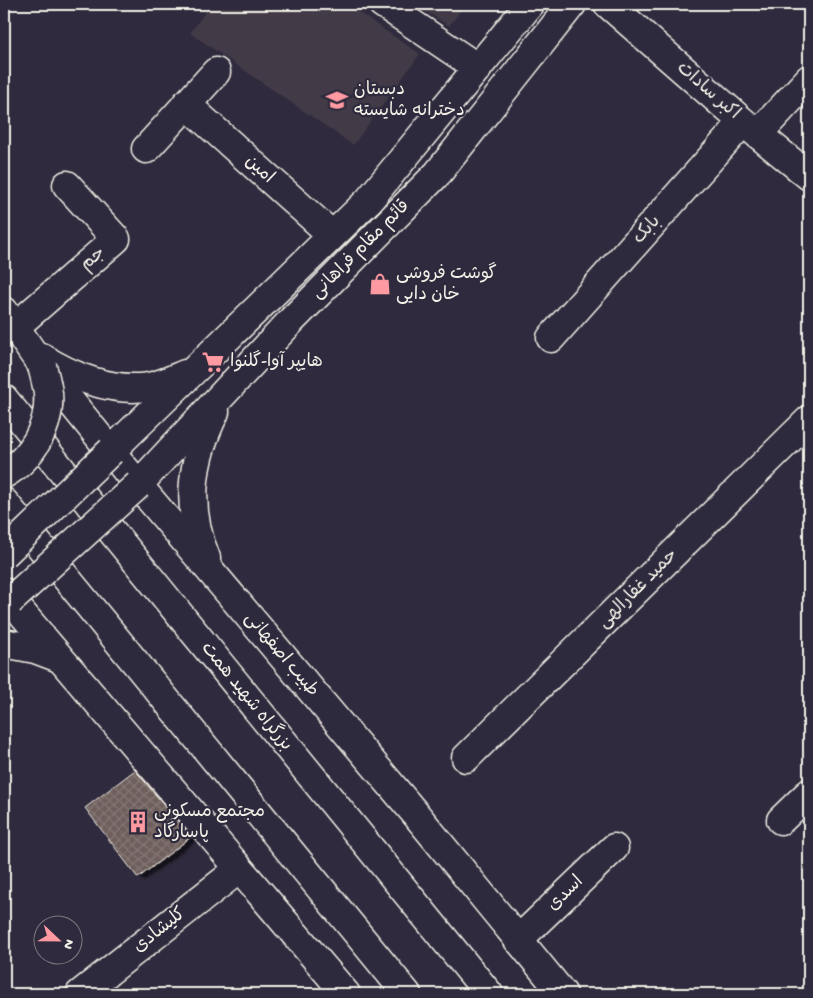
<svg xmlns="http://www.w3.org/2000/svg" width="813" height="998" font-family="'Gochi Hand','Playpen Sans Arabic',sans-serif">
	<defs>
		<pattern id="building-cross-hatch" width="8" height="8" patternUnits="userSpaceOnUse" patternTransform="scale(1.25)"><rect width="8" height="8" fill="#6e5f5c"/><path d="M0 0l8 8M0 8l8-8" fill="none" stroke="#837673"/></pattern>
		<filter id="shadow"><feDropShadow dx="5.5" dy="3" stdDeviation="1" flood-color="#0009"/></filter>
	</defs>
	<rect width="100%" height="100%" fill="#2f2a3d"/>
	<filter id="ink" filterUnits="userSpaceOnUse"><feTurbulence type="fractalNoise" baseFrequency=".02" numOctaves="2"/><feDisplacementMap in="SourceGraphic" scale="10" xChannelSelector="R" yChannelSelector="G"/><feConvolveMatrix kernelMatrix="1 2 1 2 8 2 1 2 1" color-interpolation-filters="sRGB"/></filter>
	<g filter="url(#ink)">
		<!-- built -->
		<g fill="#423a46">
			<path d="M211 4H346L420 54 353 145 190 33Z"/>
			<path d="M414 4H466L449 26Z"/>
		</g>
		<!-- building -->
		<path fill="url(#building-cross-hatch)" stroke="#f4f1e8" filter="url(#shadow)" d="M135 770 191 837 138 878 85 808Z"/>
		<g fill="none" stroke-linecap="round" stroke-linejoin="round">
			<!-- minor casing -->
			<g stroke="#f4f1e8" stroke-width="31">
				<g id="minor">
					<path d="M383 4 478 68"/>
					<path d="M608 4 743 122 809 176"/>
					<path d="M186 104 332 235"/>
					<path d="M758 134 809 79"/>
					<path d="M146 149 216 72"/>
					<path d="M15 327 116 239 67 185"/>
					<path d="M551 338 743 122"/>
					<path d="M466 758 809 420"/>
					<path d="M781 820 809 793"/>
					<path d="M518 940 614 848"/>
					<path d="M80 994 239 869"/>
				</g>
			</g>
			<!-- major casing -->
			<g stroke="#f4f1e8" stroke-width="31">
				<g id="major">
					<path d="M4 311 42 366 138 485 414 812 563 994"/>
					<path d="M41 357C71 377 112 392 148 387 161 385 173 379 185 374"/>
					<path d="M111 451 369 200 530 4"/>
					<path d="M138 485 292 320 438 173 572 4"/>
					<path d="M206 558C185 508 191 460 215 412"/>
					<path d="M4 592 346 994"/>
					<path d="M4 643 35 649 59 658"/>
				</g>
			</g>
			<!-- highway casing -->
			<g stroke="#f4f1e8" stroke-width="31">
				<g id="highway">
					<path d="M4 399 489 994"/>
					<path d="M4 502 407 994"/>
				</g>
			</g>
			<!-- minor -->
			<use href="#minor" stroke="#2f2a3d" stroke-width="28"/>
			<!-- major -->
			<use href="#major" stroke="#2f2a3d" stroke-width="28"/>
			<!-- highway -->
			<use href="#highway" stroke="#2f2a3d" stroke-width="28"/>
			<!-- major-bridge casing -->
			<g stroke="#f4f1e8" stroke-width="31" stroke-linecap="butt">
				<g id="major-bridge">
					<path d="M4 474C32 459 51 425 48 393 47 384 44 374 42 366"/>
					<path d="M4 554 111 451"/>
					<path d="M10 601 138 485"/>
				</g>
			</g>
			<!-- major-bridge -->
			<use href="#major-bridge" stroke="#2f2a3d" stroke-width="28"/>
		</g>
	</g>
	<!-- icons -->
	<defs>
		<g id="school-bare" transform="scale(1.725)"><path d="M0-5L7-2L0 1L-7-2ZM-4 1L0 2.5L4 1V4Q0 6-4 4Z" fill="#ff9aa2" stroke="#2f2a3d" stroke-width="2.5" paint-order="stroke"/></g>
		<g id="shop-bare" transform="scale(1.725)"><path d="M-5-2.5h2.3a2.7 3.5 0 0 1 5.4 0H5L5.5 6h-11ZM-1.5-2.5h3a1.5 2.3 0 0 0-3 0Z" fill="#ff9aa2" stroke="#2f2a3d" stroke-width="2.5" paint-order="stroke"/></g>
		<g id="supermarket-bare" transform="scale(1.725)"><path d="M-6-5.5h2.5l.6 2H6L4.5 2H-2.5L-4.4-4H-6ZM-1.5 3.2a1.3 1.3 0 1 0 .1 0ZM3 3.2a1.3 1.3 0 1 0 .1 0Z" fill="#ff9aa2" stroke="#2f2a3d" stroke-width="2.5" paint-order="stroke"/></g>
		<g id="building-bare" transform="scale(1.725)"><path d="M-4-6H4V6H1V3H-1V6H-4ZM-2.5-4.3h1.7v1.8h-1.7ZM.8-4.3h1.7v1.8H.8ZM-2.5-1h1.7V.8h-1.7ZM.8-1h1.7V.8H.8Z" fill="#ff9aa2" stroke="#2f2a3d" stroke-width="2.5" paint-order="stroke"/></g>
	</defs>
	<g fill-rule="evenodd">
		<use href="#school-bare" x="337" y="100"/>
		<use href="#shop-bare" x="380" y="284"/>
		<use href="#supermarket-bare" x="213" y="362"/>
		<use href="#building-bare" x="138" y="822"/>
	</g>
	<g text-anchor="middle" dominant-baseline="central" stroke-width="4.5" stroke-linejoin="round" paint-order="stroke">
		<!-- poi labels -->
		<g font-size="18" fill="#f4f1e8" stroke="#2f2a3d" text-anchor="start">
			<text x="354" y="90">دبستان<tspan x="354" dy="21">دخترانه شایسته</tspan></text>
			<text x="396" y="274">گوشت فروشی<tspan x="396" dy="21">خان دایی</tspan></text>
			<text x="230" y="362">هایپر آوا-گلنوا</text>
			<text x="154" y="812">مجتمع مسکونی<tspan x="154" dy="21">پاسارگاد</tspan></text>
		</g>
		<!-- street labels -->
		<g font-size="18" fill="#f4f1e8" stroke="#2f2a3d">
			<text transform="translate(708 91) rotate(41)">اکبر سادات</text>
			<text transform="translate(259 170) rotate(42)">امین</text>
			<text transform="translate(647 230) rotate(-48)">بابک</text>
			<text transform="translate(361 250) rotate(-45)">قائم مقام فراهانی</text>
			<text transform="translate(93 259) rotate(-41)">جم</text>
			<text transform="translate(638 589) rotate(-45)">حمید غفارالهی</text>
			<text transform="translate(281 655) rotate(50)">طبیب اصفهانی</text>
			<text transform="translate(246 697) rotate(51)">بزرگراه شهید همت</text>
			<text transform="translate(566 894) rotate(-44)">اسدی</text>
			<text transform="translate(160 931) rotate(-38)">کلیشادی</text>
		</g>
	</g>
	<!-- margin -->
	<rect width="813" height="998" fill="none" stroke="#2f2a3d" stroke-width="20"/>
	<rect x="10" y="10" width="793" height="978" fill="none" stroke="#f4f1e8" stroke-width="2" filter="url(#ink)"/>
	<!-- north arrow -->
	<g transform="translate(58 940) rotate(112)"><circle r="24" fill="#2f2a3d" stroke="#7e7a81"/>
	<path d="M0-4L9 19L0 12L-9 19Z" fill="#ff9aa2"/>
	<text y="-8" font-size="14" font-weight="bold" text-anchor="middle" fill="#f4f1e8">N</text>
	</g>
</svg>
